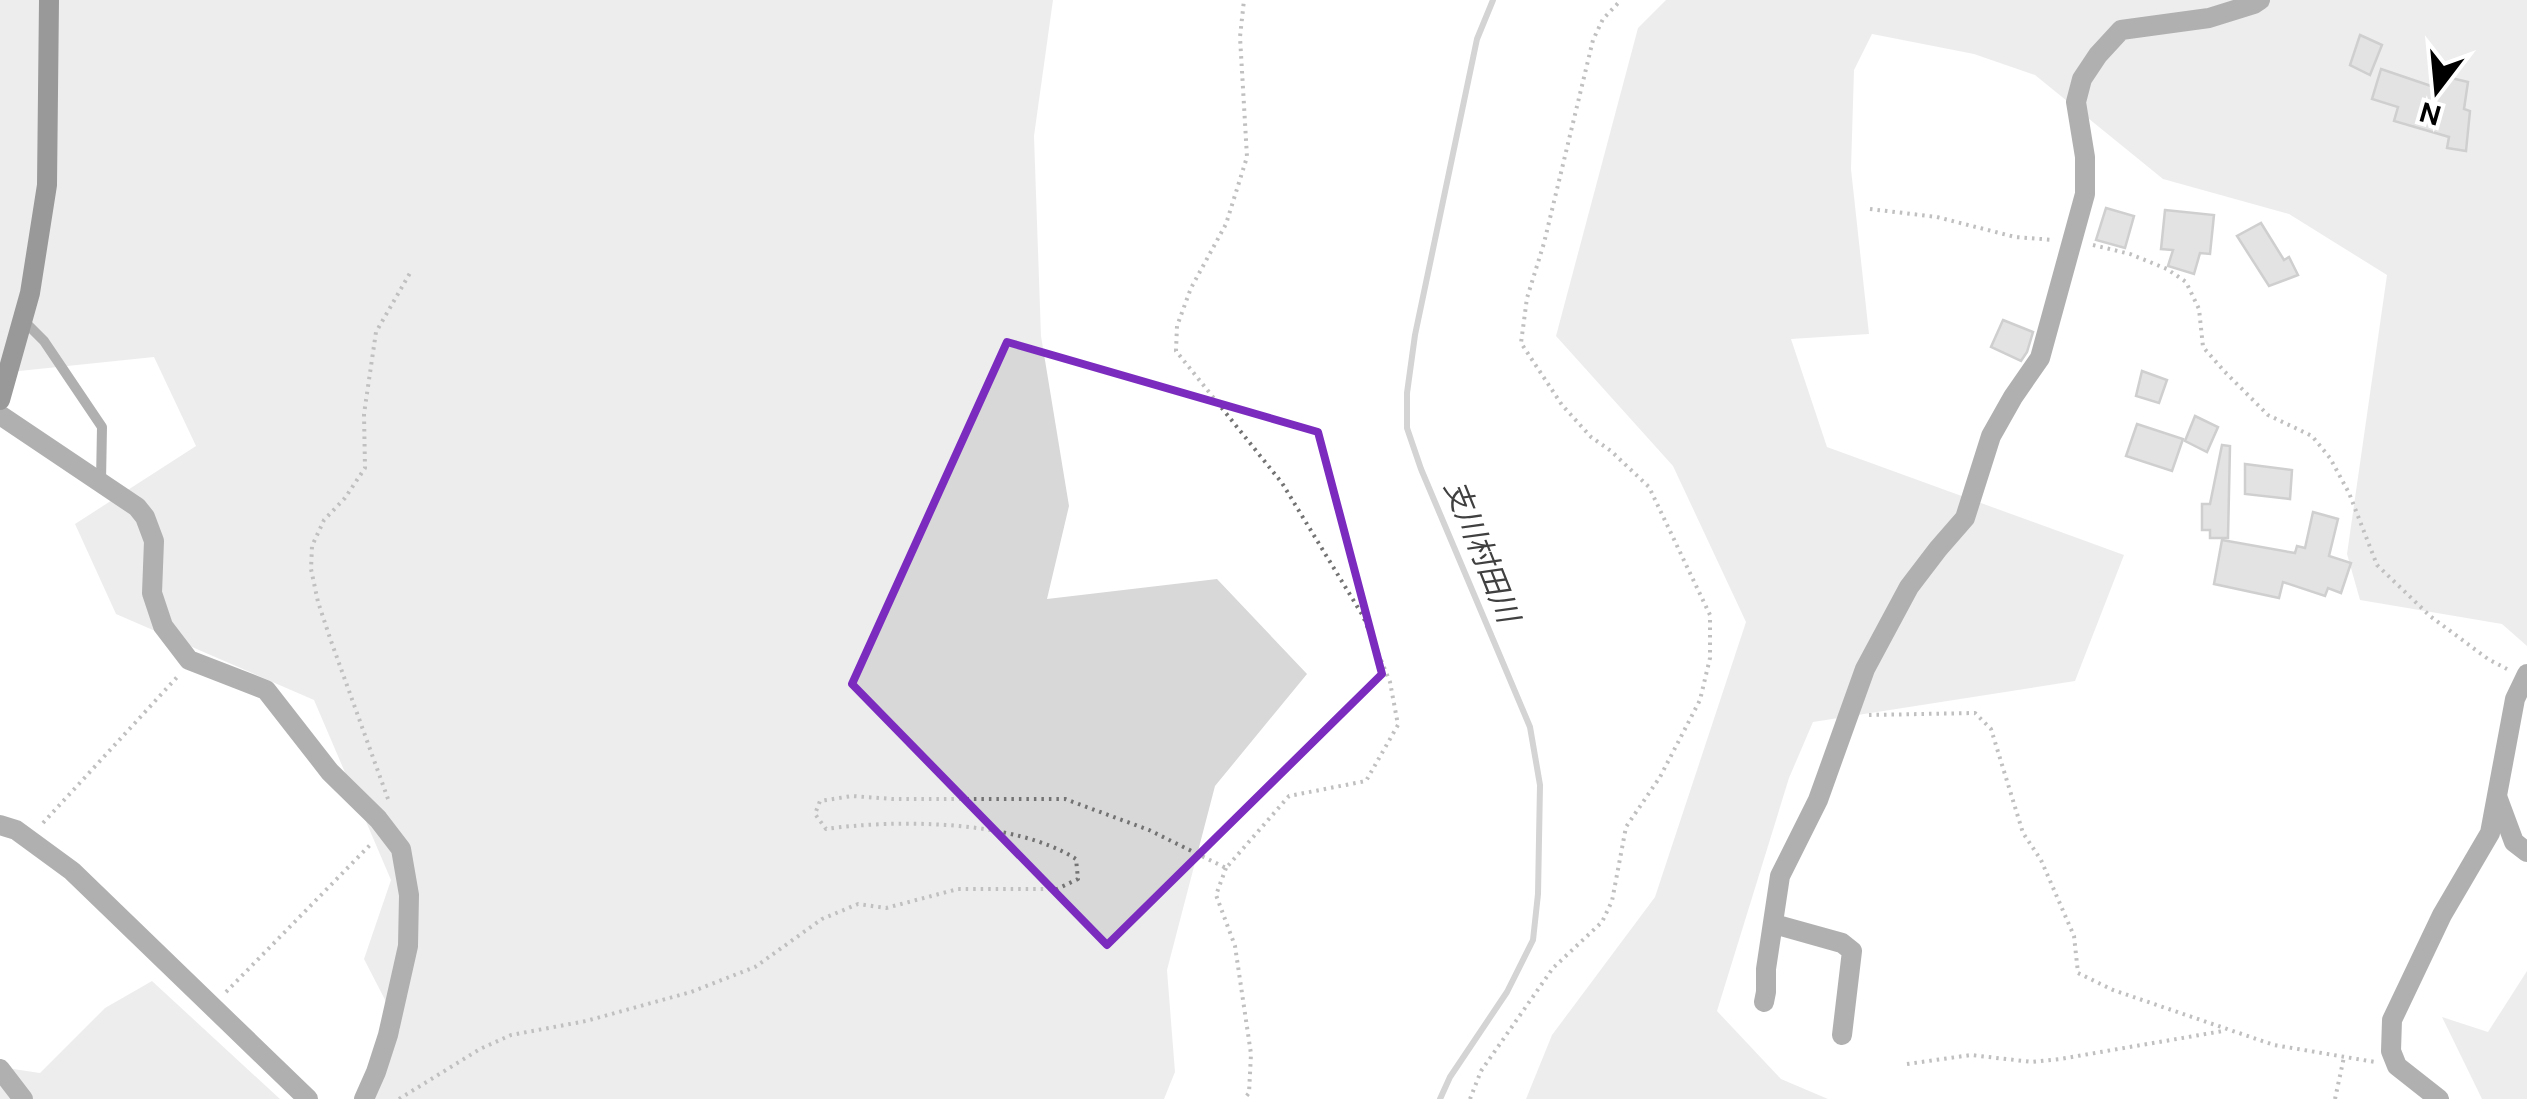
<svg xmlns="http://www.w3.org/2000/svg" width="2527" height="1099" font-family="'DM Sans','Noto Sans JP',sans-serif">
	<rect width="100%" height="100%" fill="#fff"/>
	<!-- green -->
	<g fill="#d8d8d8">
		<path d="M0 0H1053L1034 136 1041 336 1069 506 1047 599 1217 579 1307 674 1215 786 1167 970 1175 1072 1164 1099H358L400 1029 364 959 391 880 314 700 116 614 75 524 196 446 154 357 0 373Z"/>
		<path d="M1666 0H2527V646L2502 624 2360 600 2347 554 2387 275 2289 214 2163 179 2035 75 1974 54 1872 34 1854 70 1851 169 1869 334 1791 339 1827 447 2124 555 2075 681 1813 722 1789 778 1717 1011 1781 1079 1828 1099H1526L1552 1035 1655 897 1746 622 1673 466 1556 336 1638 28Z"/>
		<path d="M2527 971V1099H2482L2442 1017 2488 1032Z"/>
		<path d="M152 981 280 1099H0V1067L40 1073 105 1008Z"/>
	</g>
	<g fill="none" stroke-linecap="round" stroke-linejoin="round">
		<!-- stream -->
		<path stroke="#9f9f9f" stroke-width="6" d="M1440 1099 1450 1077 1507 992 1533 940 1538 894 1540 785 1530 727 1421 469 1407 428V393L1415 335 1477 39 1493 0"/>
	</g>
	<!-- building -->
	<g fill="#c0c0c0" stroke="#959595" stroke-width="2.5">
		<path d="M2360 35 2382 45 2370 75 2350 65Z"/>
		<path d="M2381 69 2440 89 2443 76 2468 82 2464 109 2470 111 2466 151 2447 148 2449 137 2394 121 2398 107 2372 99Z"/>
		<path d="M2106 208 2134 216 2125 248 2096 240Z"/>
		<path d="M2165 210 2214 215 2210 254 2200 253 2194 274 2168 266 2173 250 2161 249Z"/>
		<path d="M2261 223 2284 260 2289 257 2298 275 2269 286 2237 236Z"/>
		<path d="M2003 320 2033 332 2027 352 2021 361 1991 347Z"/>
		<path d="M2142 371 2167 380 2159 403 2136 396Z"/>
		<path d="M2195 416 2218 427 2207 452 2185 441Z"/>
		<path d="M2137 424 2183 439 2172 471 2126 456Z"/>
		<path d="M2222 445 2230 446 2228 538H2210V530H2202V504H2210Z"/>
		<path d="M2245 464 2292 470 2290 499 2245 494Z"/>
		<path d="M2313 512 2338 519 2329 556 2351 563 2341 593 2328 588 2325 596 2283 582 2279 598 2214 584 2222 540 2295 553 2297 546 2305 548Z"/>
	</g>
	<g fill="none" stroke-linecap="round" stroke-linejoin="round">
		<!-- path -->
		<g stroke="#737373" stroke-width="4" stroke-dasharray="2.5 5" stroke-linecap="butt">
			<path d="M1870 209 1937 217 2015 237 2054 240"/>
			<path d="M2093 245 2130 254 2167 269 2186 282 2199 309 2203 347 2224 371 2268 415 2312 436 2330 458 2349 493 2377 565 2430 616 2488 659 2507 669"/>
			<path d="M1869 715 1975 713 1991 729 2023 833 2041 860 2074 936 2078 973 2113 990 2274 1045 2375 1062"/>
			<path d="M388 799 331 641 318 602 311 569 312 546 324 520 345 498 365 468 364 414 376 332 410 273"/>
			<path d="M43 823 179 675"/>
			<path d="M1226 868 1216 895 1235 946 1251 1054 1249 1093 1244 1099"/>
			<path d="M226 992 370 845"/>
			<path d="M1907 1064 1971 1055 2032 1062 2060 1059 2223 1031"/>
			<path d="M399 1099 480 1049 511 1035 586 1021 691 992 755 967 822 919 858 904 886 908 958 889H1057L1078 879 1076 859C1015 820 897 819 826 829L815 814 820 801 852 796 893 799H1065L1149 830 1226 868 1289 796 1366 781 1398 725 1390 682 1363 616 1282 483 1176 351 1177 326 1191 288 1226 224 1247 157 1240 37 1244 0"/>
			<path d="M1470 1099 1481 1071 1553 968 1602 922 1612 901 1626 827 1660 777 1700 700 1710 658V615L1649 487 1611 451 1591 437 1562 405 1521 343 1527 298 1544 243 1593 40 1603 19 1621 0"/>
			<path d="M2335 1099 2344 1057"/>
		</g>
		<!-- lane -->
		<path stroke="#515151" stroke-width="10" d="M23 320 44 341 102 427 101 481"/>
		<!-- street -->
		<g stroke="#515151" stroke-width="20">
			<path d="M0 415 137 507 145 517 154 541 152 593 163 626 189 660 266 690 330 772 378 819 401 849 409 895 408 946 388 1035 376 1072 364 1099"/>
			<path d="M2498 799 2514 842 2527 852"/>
			<path d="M0 825 16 830 72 871 308 1099"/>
			<path d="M1774 924 1842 943 1852 951 1842 1035"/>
			<path d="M1764 1002 1766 992V969L1780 876 1818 800 1865 669 1909 587 1938 549 1965 518 1991 436 2013 397 2040 358 2085 194V157L2076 102 2082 79 2098 55 2121 30 2209 18 2254 4 2260 0"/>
			<path d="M0 1069 23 1099"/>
			<path d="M2439 1099 2397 1066 2391 1051 2392 1020 2442 915 2490 833 2515 699 2527 674"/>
		</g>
		<!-- secondary -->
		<path stroke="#1e1e1e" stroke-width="20" d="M0 400 30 293 47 185 49 0"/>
	</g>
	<!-- marked area -->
	<path d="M0 0H2527V1099H0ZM1007 342 1318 432 1382 674 1107 945 852 684Z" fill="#fff" fill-opacity=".55" fill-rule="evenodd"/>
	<path fill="none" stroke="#7b2cbf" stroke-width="8" stroke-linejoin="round" d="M1007 342 1318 432 1382 674 1107 945 852 684Z"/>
	<g text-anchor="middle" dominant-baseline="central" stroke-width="10" stroke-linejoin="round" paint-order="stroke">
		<!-- water labels -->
		<g font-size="30" font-style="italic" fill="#404040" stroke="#fff">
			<text transform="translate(1482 551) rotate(68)">支川村田川</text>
		</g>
	</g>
	<!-- north arrow -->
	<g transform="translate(2437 90) rotate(196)" stroke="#ffffff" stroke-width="8" paint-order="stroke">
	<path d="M0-8L18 38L0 25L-18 38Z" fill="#000000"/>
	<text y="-15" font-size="28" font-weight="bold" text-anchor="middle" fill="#000000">N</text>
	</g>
</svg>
